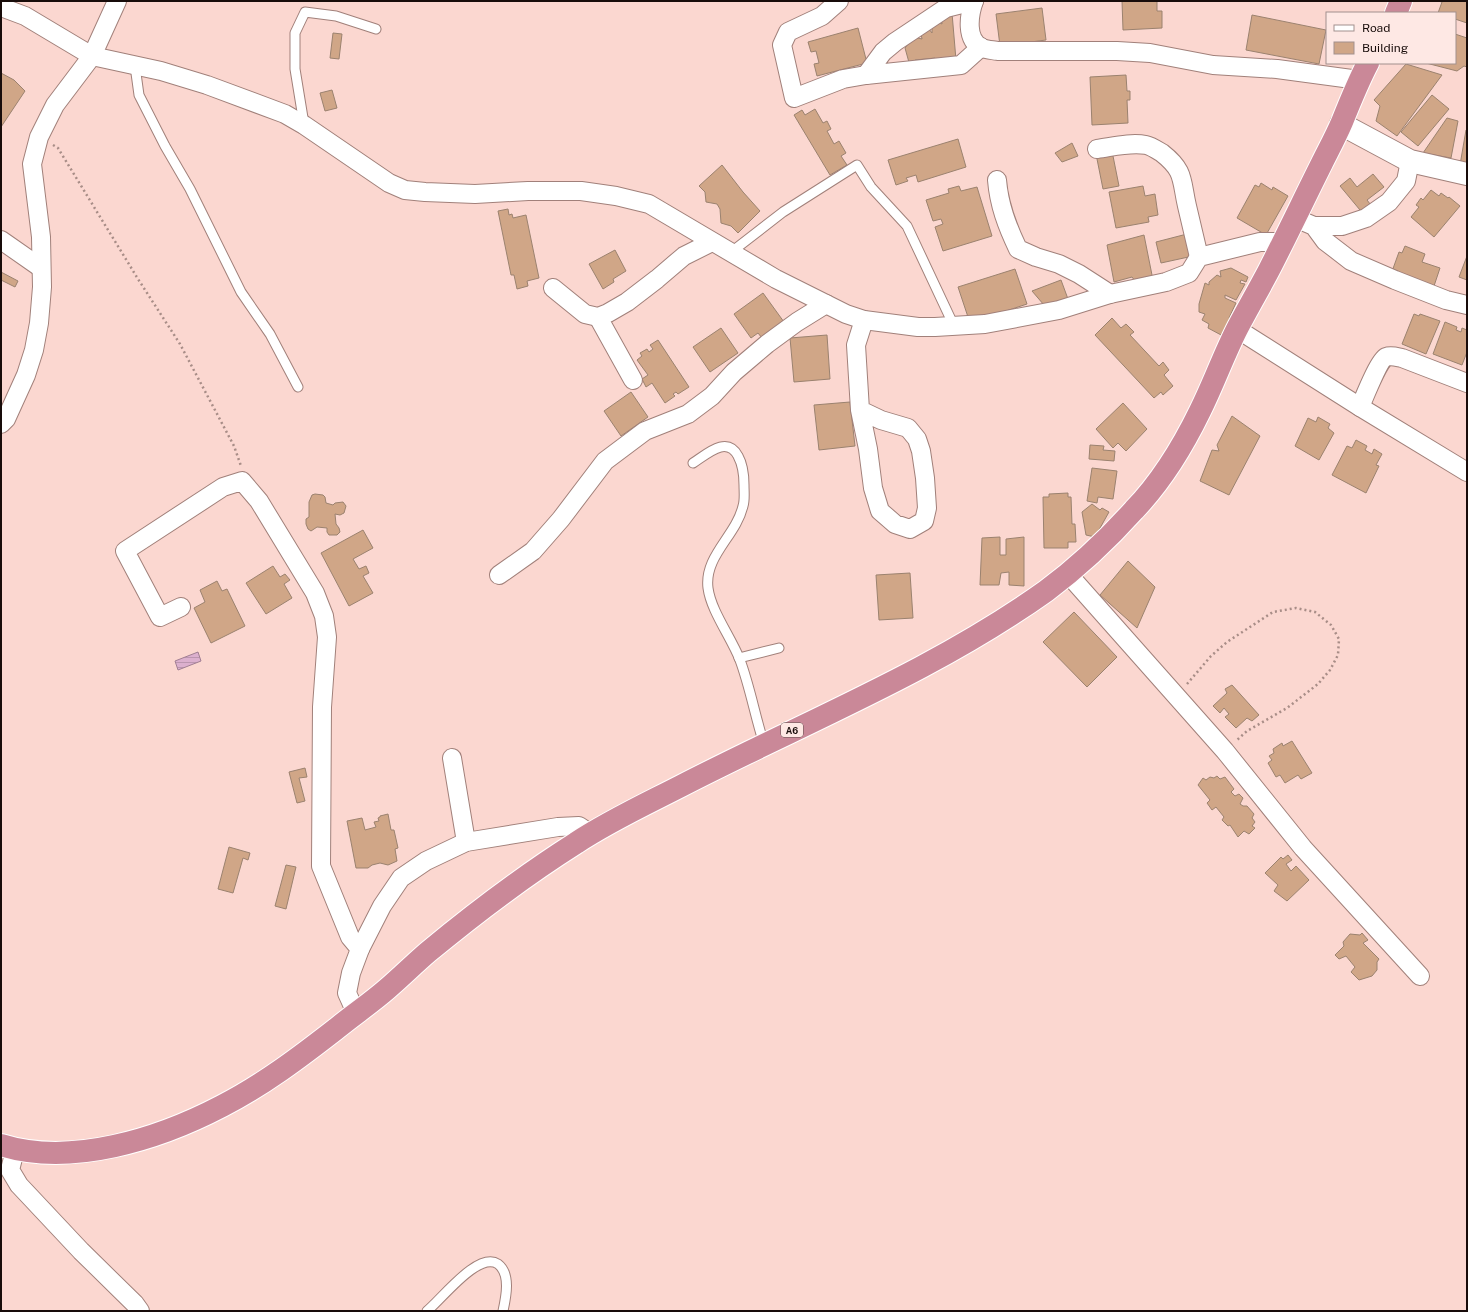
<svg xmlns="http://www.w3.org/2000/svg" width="1468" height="1312" font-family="'Public Sans',sans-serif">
	<defs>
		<pattern id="water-rules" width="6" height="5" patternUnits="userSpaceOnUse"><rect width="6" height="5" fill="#dcb0ce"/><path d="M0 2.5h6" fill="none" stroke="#bc96b0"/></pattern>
	</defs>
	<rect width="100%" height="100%" fill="#fbd7d0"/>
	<!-- water -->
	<path fill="url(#water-rules)" stroke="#a17f93" d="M198 652 201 661 178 670 175 661Z"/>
	<!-- building -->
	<g fill="#d0a687" stroke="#9b826f">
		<path d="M1122 1H1157V11H1162V28L1123 30Z"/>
		<path d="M1438 1H1467V23L1455 19V13H1438L1442 2Z"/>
		<path d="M1042 8 1046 40 1000 46 996 14Z"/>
		<path d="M952 13 956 60 936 64 935 58 915 60 917 64 910 66 905 48 914 37 922 39 921 34 929 29 932 33V25L936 21 942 24 941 14Z"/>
		<path d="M1252 15 1326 30 1319 64 1246 50Z"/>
		<path d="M858 28 867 63 817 76 814 64 819 63 816 51 811 52 808 42Z"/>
		<path d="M333 33 342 34 339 59 330 58Z"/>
		<path d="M1455 34 1467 38V67L1464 66 1457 71 1426 63H1455Z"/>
		<path d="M1406 64 1442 75 1397 136 1376 121 1380 106 1374 100Z"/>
		<path d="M1 73 14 80 25 91 1 127Z"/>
		<path d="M1126 75 1127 91H1130V100H1127L1128 123 1092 125 1090 77Z"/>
		<path d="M332 90 337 108 325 111 320 93Z"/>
		<path d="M1432 95 1449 109 1418 146 1401 132Z"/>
		<path d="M815 109 823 123 827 121 831 129 827 131 834 144 839 141 846 153 841 156 847 165 830 175 794 115 802 110 805 115Z"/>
		<path d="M1447 118 1458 121 1451 158 1423 153Z"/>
		<path d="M1466 130H1467V167L1460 165Z"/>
		<path d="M958 139 966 167 918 182 916 175 906 178 908 181 896 185 888 160Z"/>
		<path d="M1072 143 1078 156 1062 162 1055 153Z"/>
		<path d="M1112 151 1119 186 1103 189 1096 154Z"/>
		<path d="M722 165 743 192 760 211 738 233 731 226 721 223 720 209 717 204 706 202 705 192 699 186Z"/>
		<path d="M1373 174 1384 187 1367 200 1374 209 1365 216 1340 186 1350 178 1357 187Z"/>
		<path d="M1261 183 1272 190 1273 187 1288 196 1266 235 1237 218 1255 185 1259 187Z"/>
		<path d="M959 186 961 191 977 187 992 236 943 251 935 227 943 224 941 219 933 221 926 200 949 193 948 189Z"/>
		<path d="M1143 186 1145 196 1155 194 1158 215 1148 217 1149 222 1116 228 1109 192Z"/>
		<path d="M1431 190 1439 196 1441 193 1448 198 1449 197 1460 206 1434 237 1411 217 1419 207 1416 205 1421 198 1423 200Z"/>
		<path d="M508 209 509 215 512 214 513 218 526 215 539 278 527 281 528 286 517 289 514 275H511L498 211Z"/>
		<path d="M1187 234 1193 256 1161 263 1156 242Z"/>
		<path d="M1144 235 1153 280 1135 281 1132 277 1114 282 1107 245Z"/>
		<path d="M1405 246 1425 254 1422 262 1440 268 1432 292 1390 277 1399 252 1402 253Z"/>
		<path d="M615 250 626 271 613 279 614 282 603 289 589 264Z"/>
		<path d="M1467 256V280L1459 277Z"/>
		<path d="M1231 268 1248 277 1246 282 1241 280 1240 283 1245 284 1236 300 1225 295V298L1236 303 1229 318 1230 319 1223 336 1208 328 1209 324 1202 320 1205 314 1199 312V304L1205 283 1209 285V282L1217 275 1221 277 1220 271Z"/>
		<path d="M1015 269 1027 304 970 323 958 287Z"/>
		<path d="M1 272 18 281 15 287 1 280Z"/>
		<path d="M1061 280 1068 299 1044 305 1032 291Z"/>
		<path d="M763 293 784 322 762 338 758 333 751 338 734 314Z"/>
		<path d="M1414 314 1419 316 1420 314 1440 321 1426 354 1402 344Z"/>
		<path d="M1112 318 1121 328 1126 324 1134 332 1130 335 1159 366 1163 362 1169 370 1164 375 1173 386 1163 395 1161 392 1154 398 1095 335Z"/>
		<path d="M1445 322 1457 327 1456 330 1461 332 1462 328 1467 330V352L1462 365 1433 354Z"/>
		<path d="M721 328 738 353 710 372 693 347Z"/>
		<path d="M827 335 830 379 794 382 790 338Z"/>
		<path d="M658 340 689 387 678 394 676 392 673 394 675 396 665 403 652 383 646 387 642 379 648 375 637 360 642 356 640 353 647 349 649 352 653 349 650 345Z"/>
		<path d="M631 392 648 417 621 436 604 411Z"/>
		<path d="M850 402 855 446 819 450 814 405Z"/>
		<path d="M1123 403 1147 429 1126 451 1118 443 1113 448 1096 429Z"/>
		<path d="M1232 416 1260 436 1229 495 1200 481 1212 450 1219 451 1217 445Z"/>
		<path d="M1318 417 1330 424 1328 428 1334 433 1319 460 1295 446 1308 418 1316 422Z"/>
		<path d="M1356 440 1367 446 1365 450 1372 454 1374 449 1382 454 1376 465 1379 466 1366 493 1332 475 1347 446 1352 448Z"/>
		<path d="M1090 445 1104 446 1103 450 1115 451 1114 461 1089 459Z"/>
		<path d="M1092 468 1117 471 1113 499 1098 497 1097 503 1087 501Z"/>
		<path d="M1068 493V497H1071L1072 524H1075L1076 542H1068V548H1044L1043 497H1049V494Z"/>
		<path d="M315 494 323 495 325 497 326 503 333 505 335 503 343 502 346 506 344 513 340 515 335 514 336 524 339 528 340 532 337 535H329L327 532V528L317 527 311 531 308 529 306 524V519L309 517V502L312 495Z"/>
		<path d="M1092 504 1100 510 1102 508 1109 512 1095 537 1086 535 1082 512Z"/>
		<path d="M363 530 373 548 353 559 359 569 366 566 369 573 363 576 373 593 349 606 321 553Z"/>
		<path d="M1000 537V555H1006V539L1024 537V586L1009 585V572L1001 573 999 585H980L982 538Z"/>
		<path d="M1128 561 1155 587 1137 628 1100 595Z"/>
		<path d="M273 566 280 577 285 574 290 580 284 584 292 598 266 614 246 583Z"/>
		<path d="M910 573 913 618 879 620 876 575Z"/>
		<path d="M217 581 222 591 227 589 245 626 211 643 194 608 205 602 200 590Z"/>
		<path d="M1074 612 1117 657 1087 687 1043 642Z"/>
		<path d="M1232 685 1259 715 1252 721 1247 718 1236 728 1225 717 1229 714 1224 708 1220 713 1213 706 1227 693 1225 689Z"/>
		<path d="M1292 741 1312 773 1301 779 1298 775 1285 783 1280 775 1276 777 1268 763 1272 760 1269 756 1274 753 1273 749 1282 743 1283 746Z"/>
		<path d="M305 768 307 777 299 778 305 801 297 803 289 772Z"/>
		<path d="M1217 776 1220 779 1225 777 1234 789 1231 792 1235 796 1239 794 1243 798 1240 804 1243 806H1247L1254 814 1252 818 1255 822 1252 826 1255 828 1249 834 1244 831 1238 837 1230 825 1228 826 1222 820 1224 817 1216 807 1212 810 1207 803 1210 800 1198 785 1203 778 1206 780 1210 777 1214 778Z"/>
		<path d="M388 814 391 830H394L398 848 395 849 397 861 388 865 380 863 372 865 368 868H356L347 821 362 818 365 830 376 827 374 822 379 821 378 818 380 817V816Z"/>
		<path d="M229 847 250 853 248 860 243 858 233 893 218 889Z"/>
		<path d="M1288 855 1292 860 1286 864 1291 871 1296 866 1309 880 1287 901 1274 891 1278 885 1265 873 1281 857 1283 859Z"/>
		<path d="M286 865 296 867 286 909 275 906Z"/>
		<path d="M1362 933 1368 940 1363 943 1379 959 1377 962V970L1372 976 1359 980 1351 972 1355 967 1346 956 1339 959 1335 955 1344 946 1343 942 1350 934 1360 935Z"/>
	</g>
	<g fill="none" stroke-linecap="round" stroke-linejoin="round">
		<!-- service casing -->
		<g stroke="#a1807a" stroke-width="11">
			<g id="service">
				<path d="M135 66 139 95 165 146 190 189 241 292 270 334 298 387"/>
				<path d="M304 124 295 69V33L305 12 336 16 376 29"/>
				<path d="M730 253 783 212 857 165 871 187 907 226 954 326"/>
				<path d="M693 463C707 454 727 435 738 456 743 465 744 475 744 485 744 492 745 500 743 506 736 536 704 556 708 588 711 611 731 637 740 660 750 687 755 716 764 744"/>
				<path d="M739 658 779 648"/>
				<path d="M427 1311C442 1299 478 1251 498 1264 511 1274 506 1297 503 1311"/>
			</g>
		</g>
		<!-- minor casing -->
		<g stroke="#a1807a" stroke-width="20">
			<g id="minor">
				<path d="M839 1 822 16 788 32 782 45 794 98 843 79 866 75"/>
				<path d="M974 1C969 15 965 40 982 48 987 50 993 50 998 51H1117L1150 53 1213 65 1277 69 1359 80"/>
				<path d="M974 1 946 8 895 42 883 52 866 75 961 65 981 47"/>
				<path d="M1 7 25 16 92 56 161 71 207 85 285 114 304 125 389 183 405 190 425 192 475 194 528 191H581L616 196 649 204 776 279 846 314 864 320 918 327H935L985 324 1059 310 1110 294 1166 282 1189 273 1199 257 1260 242H1283"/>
				<path d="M1097 149C1112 147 1130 142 1146 145 1151 146 1157 150 1162 153 1185 171 1181 180 1187 206 1191 223 1195 240 1199 257"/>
				<path d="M997 180C999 205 1007 226 1018 249L1036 257 1059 264 1079 274 1110 294"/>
				<path d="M1295 218 1314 226 1325 241 1351 261 1395 280 1446 300 1467 305"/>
				<path d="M1314 226H1342L1366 218 1389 202 1406 181 1410 161"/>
				<path d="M1 240 41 268"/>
				<path d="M553 288 585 314 598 317 608 313 627 302 657 279 684 256 712 242"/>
				<path d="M598 317 633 380"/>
				<path d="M1237 329 1360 407 1467 472"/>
				<path d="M1360 407C1364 398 1379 360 1386 357 1391 355 1397 357 1402 358L1467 383"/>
				<path d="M860 410 881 420 908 428 917 439 921 451 925 478 927 508 924 521 910 529 895 524 880 511 873 488 868 449 860 410 856 345 864 320"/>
				<path d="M1 424 6 419 26 375 34 350 39 323 42 287 41 237 32 164 39 137 55 105 92 56 117 1"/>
				<path d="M1068 574 1225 751 1303 848 1420 976"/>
				<path d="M499 575 533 551 561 519 605 461 645 431 688 414 712 396 734 372 767 344 797 322 826 304"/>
				<path d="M181 607 160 617 125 551 223 487 242 481 259 501 315 593 324 616 327 637 322 707 321 866 350 937 360 949 351 973 347 993 356 1013"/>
				<path d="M452 758 466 842"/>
				<path d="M360 949 382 906 401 878 426 861 466 842 558 827 579 826 591 834"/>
				<path d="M15 1150 10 1170 19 1185 81 1251 135 1304 140 1311"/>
			</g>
		</g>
		<!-- tertiary casing -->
		<g stroke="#a1807a" stroke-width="24">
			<path id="tertiary" d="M1341 124 1410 161 1467 174"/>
		</g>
		<!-- trunk casing -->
		<g stroke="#fff" stroke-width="24">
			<g id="trunk">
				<path d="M1396 13 1401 1"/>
				<path d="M1 1145C71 1167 159 1139 222 1106 263 1085 300 1057 336 1029 353 1015 371 1003 387 989 401 977 414 964 428 952 475 913 524 876 576 843 609 821 646 804 681 786 803 723 934 671 1046 591 1077 568 1108 539 1134 510 1161 482 1183 446 1200 411 1214 383 1224 354 1238 327 1248 308 1259 289 1269 270 1287 235 1304 199 1322 163 1329 149 1336 136 1342 122 1350 102 1358 82 1368 63"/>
			</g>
		</g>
		<!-- path -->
		<g stroke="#a88d87" stroke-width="2.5" stroke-dasharray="2 3" stroke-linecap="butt">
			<path d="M53 145 58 148 138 279 180 344 234 446 241 466"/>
			<path d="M1187 684 1211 656 1227 642 1273 612 1296 608 1315 612 1331 625 1339 639 1338 655 1330 670 1318 684 1287 708 1247 731 1237 740"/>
		</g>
		<!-- service -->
		<use href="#service" stroke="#fff" stroke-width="9"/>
		<!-- minor -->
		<use href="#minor" stroke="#fff" stroke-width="18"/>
		<!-- tertiary -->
		<use href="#tertiary" stroke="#fff" stroke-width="22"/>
		<!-- trunk -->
		<use href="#trunk" stroke="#ca8898" stroke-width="22"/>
	</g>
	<g text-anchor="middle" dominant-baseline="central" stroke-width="4" stroke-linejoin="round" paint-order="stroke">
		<!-- shield labels -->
		<rect fill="#fee8e4" stroke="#5d4e4b" stroke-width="1" x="781" y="723" width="22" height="14" rx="3"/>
		<g font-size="9" font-weight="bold" fill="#180c0a">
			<text x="792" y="730">A6</text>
		</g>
	</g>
	<!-- border -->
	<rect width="1468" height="1312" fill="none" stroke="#180c0a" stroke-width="4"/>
	<!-- legend -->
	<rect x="1326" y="12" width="130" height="52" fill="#fee8e4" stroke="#a2908d"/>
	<rect x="1334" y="25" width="20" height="6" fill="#ffffff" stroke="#a2908d"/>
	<text x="1362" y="32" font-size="12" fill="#180c0a">Road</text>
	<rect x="1334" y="42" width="20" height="12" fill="#d0a687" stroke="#a2908d"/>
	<text x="1362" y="52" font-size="12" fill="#180c0a">Building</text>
</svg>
